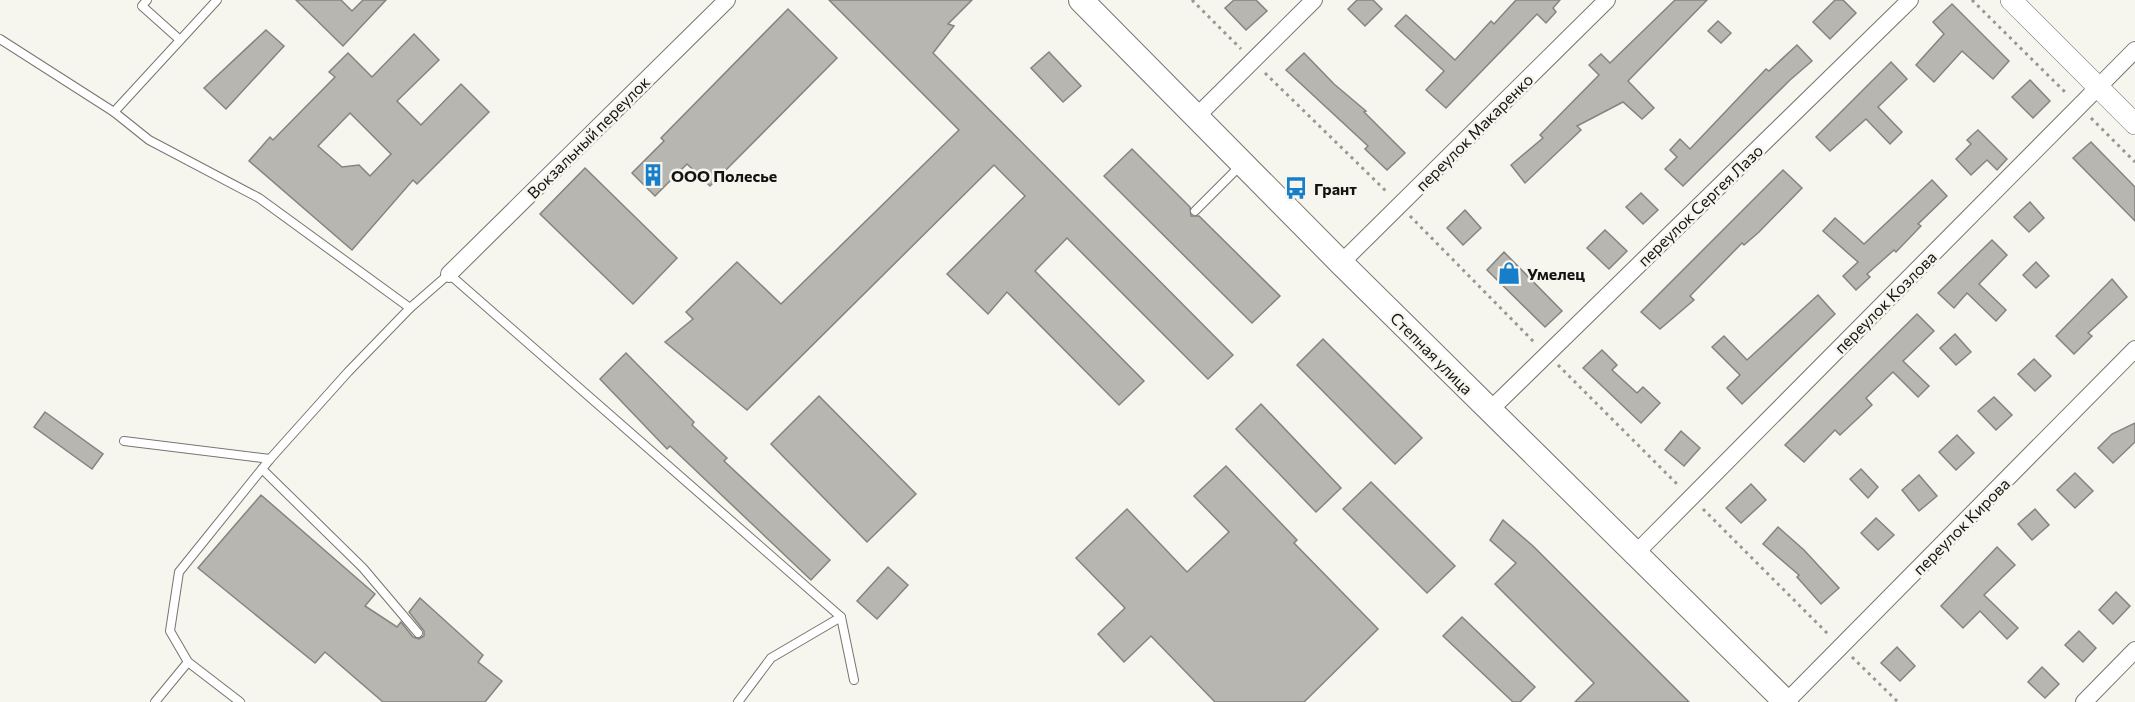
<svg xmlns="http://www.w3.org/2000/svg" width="2135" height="702" font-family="Commissioner,sans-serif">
	<rect width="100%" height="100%" fill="#f6f5ee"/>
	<!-- building -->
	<g fill="#b7b6b0" stroke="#85847e" stroke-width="1.5" fill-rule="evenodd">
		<path d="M296 0H341L352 11 363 0H386L343 46Z"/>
		<path d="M829 0H972L948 24 954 26 933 53 1233 355 1208 379 1067 238 1035 271 1144 381 1119 405 1007 292 988 314 947 274 1025 196 994 165 747 410 665 342 693 319 686 312 737 262 781 304 959 130Z"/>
		<path d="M1234 0H1256L1267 11 1246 30 1225 8Z"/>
		<path d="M1357 0H1373L1382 9 1365 26 1348 9Z"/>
		<path d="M1516 0H1560L1553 8 1556 12 1546 23 1537 14 1446 108 1426 90 1444 71 1395 26 1406 15 1455 60 1491 21 1494 24Z"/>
		<path d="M1675 0H1707L1628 81 1654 108 1642 119 1623 102 1577 126 1581 130 1525 183 1511 165 1543 138 1540 135 1599 75 1589 65 1601 54 1610 63Z"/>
		<path d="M1835 0H1843L1856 13 1830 39 1813 22Z"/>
		<path d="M1952 4 2009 61 1993 79 1962 51 1934 82 1916 65 1944 34 1933 22Z"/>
		<path d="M788 9 837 58 710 186 687 164 655 196 632 173 664 141 661 138Z"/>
		<path d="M1718 21 1731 33 1721 43 1708 31Z"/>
		<path d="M266 30 284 46 226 109 204 88Z"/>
		<path d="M414 34 439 60 397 101 421 125 461 84 489 112 417 184 413 180 352 250 249 161 270 137 273 140 335 77 329 72 348 53 372 77ZM350 113 391 154 370 176 359 165 342 167 318 146Z"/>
		<path d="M1797 45 1812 61 1790 80 1683 186 1665 169 1677 157 1670 150 1680 139 1690 149 1766 69 1769 71Z"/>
		<path d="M1049 52 1081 86 1063 102 1031 68Z"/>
		<path d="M1304 53 1334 84 1366 111 1364 112 1405 153 1387 170 1365 149 1368 146 1286 70Z"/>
		<path d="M1891 62 1907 79 1878 107 1902 132 1890 144 1866 119 1830 151 1816 137Z"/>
		<path d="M2030 80 2050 101 2033 118 2012 97Z"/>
		<path d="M1978 130 2007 159 1997 170 1987 160 1971 175 1956 159 1971 144 1967 140Z"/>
		<path d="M2091 142 2135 187V221L2073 158Z"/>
		<path d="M1132 149 1190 207 1191 216H1199L1280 296 1252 323 1104 176Z"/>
		<path d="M585 168 677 258 633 304 540 214Z"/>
		<path d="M1783 170 1802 188 1759 232 1744 245 1742 243 1690 296 1694 300 1660 329 1641 312Z"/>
		<path d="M1932 180 1947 196 1918 224 1921 226 1896 252 1894 250 1867 274 1870 277 1856 290 1843 276 1858 262 1823 231 1835 218 1864 244Z"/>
		<path d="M1641 193 1658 210 1643 224 1626 207Z"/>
		<path d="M2030 202 2044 218 2029 232 2014 217Z"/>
		<path d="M1465 210 1481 228 1463 245 1447 228Z"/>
		<path d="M1605 230 1627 251 1609 269 1587 248Z"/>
		<path d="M1992 240 2007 255 1979 284 2006 310 1996 321 1967 293 1954 308 1938 293Z"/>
		<path d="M1504 252 1562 311 1545 327 1487 270Z"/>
		<path d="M2036 262 2049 276 2036 288 2023 275Z"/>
		<path d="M2112 279 2127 297 2088 333 2092 336 2074 354 2056 336Z"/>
		<path d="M1818 295 1835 314 1742 404 1727 388 1740 375 1712 347 1724 336 1747 360Z"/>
		<path d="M1917 314 1934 331 1903 361 1929 386 1918 397 1893 372 1866 398 1872 405 1840 435 1835 430 1804 462 1785 445Z"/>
		<path d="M1955 334 1971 352 1956 365 1940 348Z"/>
		<path d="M1323 339 1422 438 1395 464 1297 365Z"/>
		<path d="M1602 350 1617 365 1612 370 1637 393 1643 387 1660 403 1641 423 1583 368Z"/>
		<path d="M626 353 694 422 692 425 727 458 724 461 830 560 811 580 670 446 667 449 600 379Z"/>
		<path d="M2034 359 2051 376 2035 391 2018 374Z"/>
		<path d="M819 396 916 494 867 542 771 444Z"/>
		<path d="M1994 397 2012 415 1996 430 1978 411Z"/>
		<path d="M1261 404 1341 488 1316 512 1236 429Z"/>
		<path d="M45 412 103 454 92 469 34 427Z"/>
		<path d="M2135 423V442L2113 463 2098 448 2112 434Z"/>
		<path d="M1681 431 1700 448 1684 466 1665 450Z"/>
		<path d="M1957 435 1974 453 1956 470 1939 452Z"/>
		<path d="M1226 466 1297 540 1294 543 1378 629 1304 702H1215L1151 636 1124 662 1098 634 1125 608 1076 558 1127 509 1187 572 1229 532 1194 496Z"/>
		<path d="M1861 469 1878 487 1868 498 1850 479Z"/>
		<path d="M2075 473 2093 491 2075 508 2057 490Z"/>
		<path d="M1919 475 1937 496 1919 511 1902 490Z"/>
		<path d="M1371 482 1455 566 1427 593 1343 509Z"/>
		<path d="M1751 484 1766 500 1741 523 1726 508Z"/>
		<path d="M261 495 375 594 365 606 397 627 401 622 413 637 419 639 424 636V631L409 612 420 598 483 655 478 662 502 681 485 702H383L325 652 315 663 198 568Z"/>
		<path d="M2035 509 2049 525 2032 540 2018 524Z"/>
		<path d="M1876 518 1894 535 1878 550 1861 533Z"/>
		<path d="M1503 520 1533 546 1689 702H1575L1594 683 1495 584 1516 563 1490 540Z"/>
		<path d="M1778 527 1804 550 1839 588 1821 604 1797 577 1799 575 1763 544Z"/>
		<path d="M1997 547 2015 565 1984 595 2018 628 2007 639 1980 611 1963 628 1941 606Z"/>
		<path d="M888 567 908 585 877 619 857 601Z"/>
		<path d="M2116 592 2130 606 2113 624 2099 610Z"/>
		<path d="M1462 617 1535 687 1520 702H1513L1443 636Z"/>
		<path d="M2079 631 2096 648 2083 662 2065 645Z"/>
		<path d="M1897 647 1915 666 1900 681 1881 663Z"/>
		<path d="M2042 667 2059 684 2045 698 2028 682Z"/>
	</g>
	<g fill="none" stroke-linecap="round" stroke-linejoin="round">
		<!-- service casing -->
		<g stroke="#76756f" stroke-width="10">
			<g id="service">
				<path d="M147 0 142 6 180 40"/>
				<path d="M0 39 114 112 149 140 259 198 410 308"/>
				<path d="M114 112 217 0"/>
				<path d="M1195 211 1241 165"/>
				<path d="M124 441 270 459"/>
				<path d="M262 469 363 568 418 633"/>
				<path d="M155 702 188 662"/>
				<path d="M240 702 188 662 170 631 179 572 270 459 348 372 410 308 449 274 841 617 854 680"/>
				<path d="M738 702 771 658 841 617"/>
			</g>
		</g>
		<!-- minor casing -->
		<g stroke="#76756f" stroke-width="18">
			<g id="minor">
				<path d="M1196 117 1314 0"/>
				<path d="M1341 263 1607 0"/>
				<path d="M449 274 727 0"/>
				<path d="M1490 410 1910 0"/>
				<path d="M1635 554 2135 50"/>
				<path d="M1786 702 2135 349"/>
				<path d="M2084 702 2135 650"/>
			</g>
		</g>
		<!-- tertiary casing -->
		<g stroke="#76756f" stroke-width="22">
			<path id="tertiary" d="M2011 0 2135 124"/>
		</g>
		<!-- secondary casing -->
		<g stroke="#76756f" stroke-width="26">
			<path id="secondary" d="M1081 0 1341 263 1786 702"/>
		</g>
		<!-- path -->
		<g stroke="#989792" stroke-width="3" stroke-dasharray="3 4.5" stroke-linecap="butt">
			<path d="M1192 0 1241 49"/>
			<path d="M1972 0 2067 94"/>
			<path d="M1265 73 1387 192"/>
			<path d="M2091 118 2135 162"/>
			<path d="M1410 216 1534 342"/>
			<path d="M1558 365 1679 486"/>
			<path d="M1703 509 1830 636"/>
			<path d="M1852 657 1898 702"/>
		</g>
		<!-- service -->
		<use href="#service" stroke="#fff" stroke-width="8"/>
		<!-- minor -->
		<use href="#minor" stroke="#fff" stroke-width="16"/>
		<!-- tertiary -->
		<use href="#tertiary" stroke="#fff" stroke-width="21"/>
		<!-- secondary -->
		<use href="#secondary" stroke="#fff" stroke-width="24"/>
	</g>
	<!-- icons -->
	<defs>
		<g id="building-bare" transform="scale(1.8)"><path d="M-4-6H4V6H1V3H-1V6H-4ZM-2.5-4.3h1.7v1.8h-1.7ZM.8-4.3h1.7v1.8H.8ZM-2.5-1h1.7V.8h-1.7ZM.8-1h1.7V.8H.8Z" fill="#177fc9" stroke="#f6f5ee" stroke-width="2.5" paint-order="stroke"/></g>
		<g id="bus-bare" transform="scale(1.8)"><path d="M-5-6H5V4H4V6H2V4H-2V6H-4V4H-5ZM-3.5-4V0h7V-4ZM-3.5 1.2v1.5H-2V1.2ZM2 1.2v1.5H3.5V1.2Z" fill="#177fc9" stroke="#f6f5ee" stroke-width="2.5" paint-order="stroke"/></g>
		<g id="shop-bare" transform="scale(1.8)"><path d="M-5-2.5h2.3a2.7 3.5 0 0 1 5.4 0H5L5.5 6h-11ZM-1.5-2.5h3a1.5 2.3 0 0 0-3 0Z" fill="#177fc9" stroke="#f6f5ee" stroke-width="2.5" paint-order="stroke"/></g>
	</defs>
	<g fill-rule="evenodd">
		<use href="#building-bare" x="653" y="175"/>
		<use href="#bus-bare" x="1296" y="188"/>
		<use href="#shop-bare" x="1509" y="273"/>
	</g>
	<g text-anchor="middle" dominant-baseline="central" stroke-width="5" stroke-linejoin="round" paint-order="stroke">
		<!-- street labels -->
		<g font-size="16" fill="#141311" stroke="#f6f5ee">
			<text transform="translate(1474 132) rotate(-45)">переулок Макаренко</text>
			<text transform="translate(588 137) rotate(-45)">Вокзальный переулок</text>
			<text transform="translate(1700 205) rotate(-44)">переулок Сергея Лазо</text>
			<text transform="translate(1885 302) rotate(-45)">переулок Козлова</text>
			<text transform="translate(1432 353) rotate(45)">Степная улица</text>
			<text transform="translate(1961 526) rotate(-45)">переулок Кирова</text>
		</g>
		<!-- poi labels -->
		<g font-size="16" font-weight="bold" fill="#141311" stroke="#f6f5ee" text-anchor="start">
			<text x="671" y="175">ООО Полесье</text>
			<text x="1314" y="188">Грант</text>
			<text x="1527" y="273">Умелец</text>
		</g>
	</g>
</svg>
